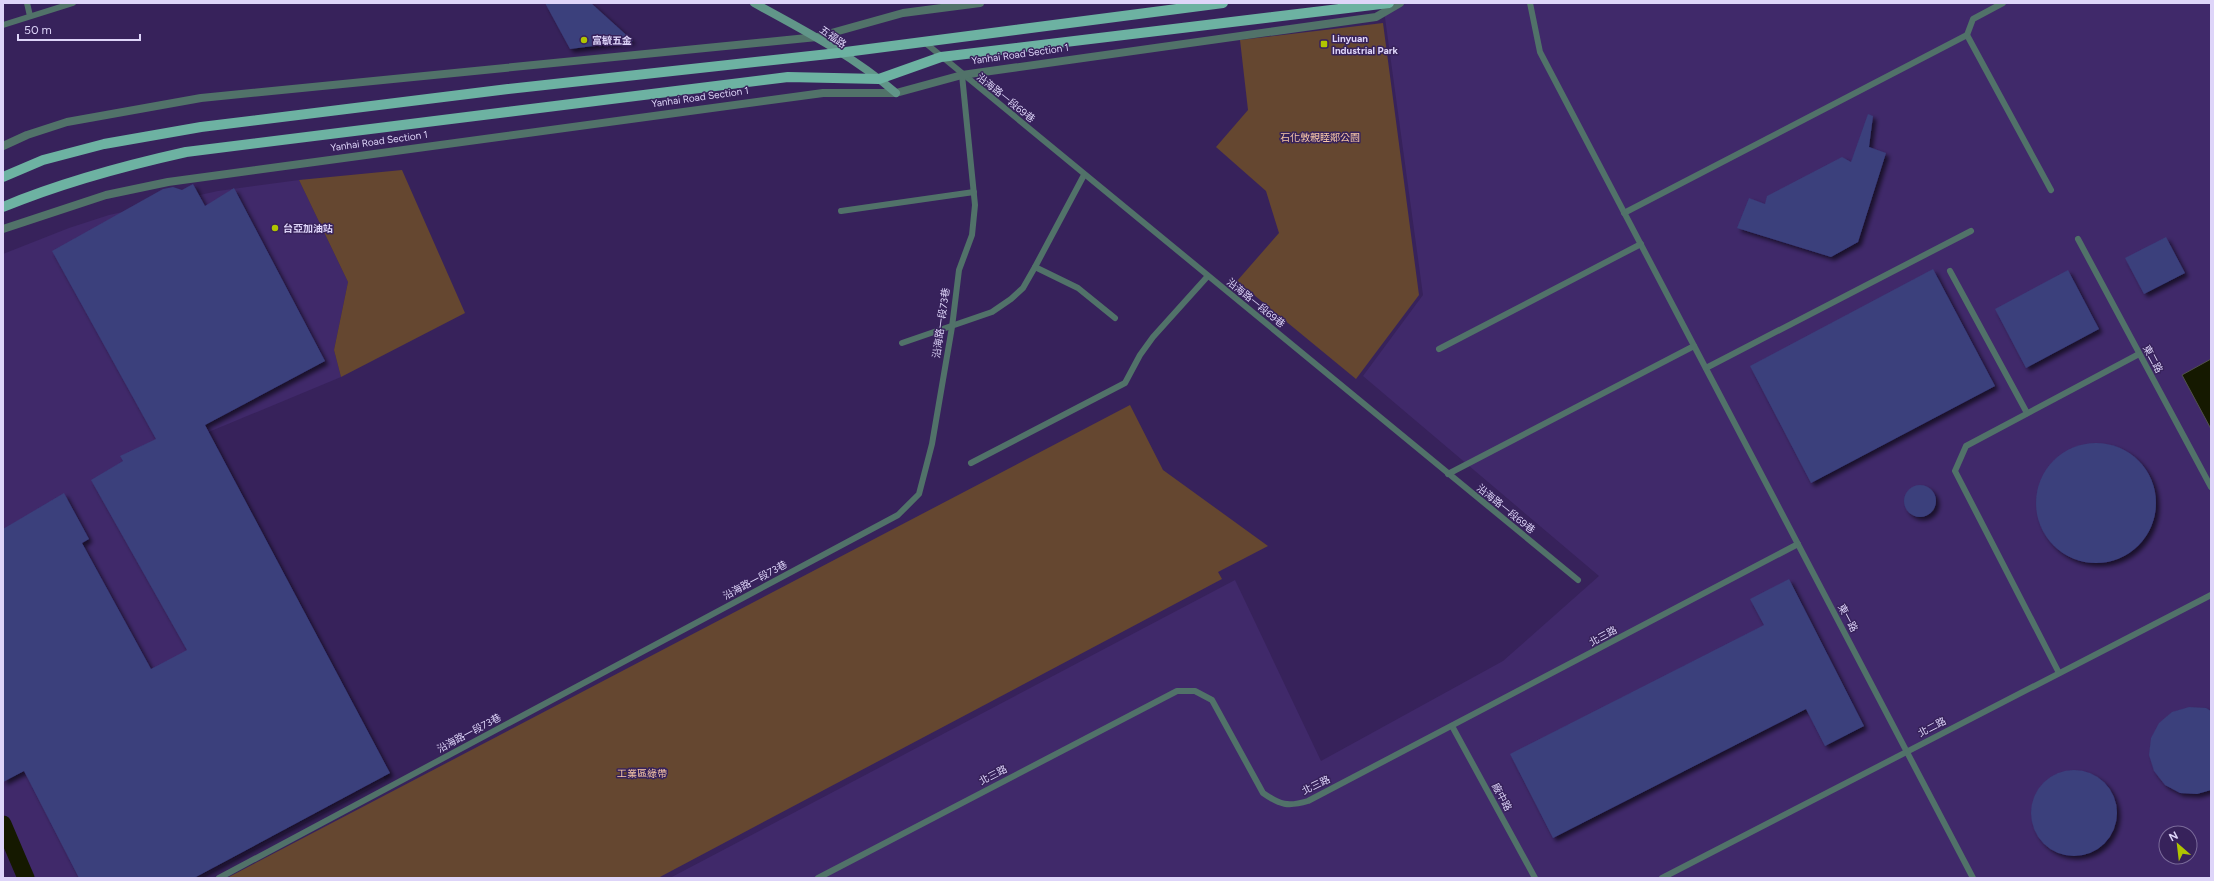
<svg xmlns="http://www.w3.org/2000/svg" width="2214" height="881" font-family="Figtree,'Noto Sans TC',sans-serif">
	<defs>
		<filter id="shadow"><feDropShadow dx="3.5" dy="3.5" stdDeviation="2" flood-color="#0009"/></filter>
	</defs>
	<rect width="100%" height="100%" fill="#37225b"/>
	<!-- built -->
	<g fill="#40296a" fill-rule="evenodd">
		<path d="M1383 3H2211V878H670L1235 580 1321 761 1503 661 1599 576 1363 376 1423 295ZM2166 833H2190V857H2166Z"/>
		<path d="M299 180 348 282 334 350 341 377 199 436 385 780 200 878H36L3 814V254L69 228 109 215 218 191Z"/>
	</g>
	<!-- green -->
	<g fill="#654730">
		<path d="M1383 23 1419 295 1356 379 1237 281 1279 233 1266 191 1216 147 1248 110 1240 40Z"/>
		<path d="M402 170 465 313 341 377 334 350 348 282 299 180Z"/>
		<path d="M1130 405 1163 470 1268 546 1218 572 1222 579 658 878H227Z"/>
	</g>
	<!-- water -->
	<path fill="#151900" stroke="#51514b" d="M2211 359V429L2182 375Z"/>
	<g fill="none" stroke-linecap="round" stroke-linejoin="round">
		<!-- canal -->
		<path stroke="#151900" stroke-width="17" d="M3 824 26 878"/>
	</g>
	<!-- building -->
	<g fill="#3a3f7b" filter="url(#shadow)">
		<path d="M545 3H591L633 41 570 49Z"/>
		<path d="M1868 114 1873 116 1869 147 1886 153 1858 242 1831 257 1737 228 1749 198 1765 204 1767 196 1842 157 1851 162Z"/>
		<path d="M193 184 205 206 234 188 325 361 205 425 390 773 194 878H79L24 771 3 782V529L64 493 89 539 82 543 151 669 187 650 91 480 123 461 120 456 156 439 52 251 163 189 173 187 182 190Z"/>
		<path d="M2166 237 2185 273 2144 294 2125 258Z"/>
		<path d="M1933 269 1995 386 1811 483 1750 366Z"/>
		<path d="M2068 270 2099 329 2026 368 1995 309Z"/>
		<circle cx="2096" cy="503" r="60"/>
		<circle cx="1920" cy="501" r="16"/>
		<path d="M1789 579 1864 726 1825 746 1806 709 1553 838 1510 754 1764 625 1750 599Z"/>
		<path d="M2189 707 2206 708 2211 711V790L2197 794 2180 793 2165 785 2154 771 2149 755 2151 738 2159 723 2172 712Z"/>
		<circle cx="2074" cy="813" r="43"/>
	</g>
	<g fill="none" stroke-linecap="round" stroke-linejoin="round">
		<!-- lane -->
		<g stroke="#517269" stroke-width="6">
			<path d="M27 3 30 16"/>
			<path d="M1530 3 1540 52 1973 878"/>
			<path d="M3 25 73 3"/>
			<path d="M1967 35 2051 190"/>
			<path d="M923 41 1578 580"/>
			<path d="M841 211 974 192"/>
			<path d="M1624 213 1967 35 1973 19 2003 3"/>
			<path d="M2078 239 2211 487"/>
			<path d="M1035 267 1078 288 1115 318"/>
			<path d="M1950 271 2027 413"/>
			<path d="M902 343 992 312 1011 299 1023 288 1035 267 1084 175"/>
			<path d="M1439 349 1641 244"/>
			<path d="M1706 368 1971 231"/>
			<path d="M971 463 1125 383 1140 355 1153 337 1207 277"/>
			<path d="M1448 474 1694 346"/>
			<path d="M2059 673 1955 471 1966 446 2139 354"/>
			<path d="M1452 726 1535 878"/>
			<path d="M219 878 898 515 919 494 932 444 952 327 959 270 972 235 975 205 962 75"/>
			<path d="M818 878 1177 691H1195L1212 700 1263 793C1280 805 1288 807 1308 801L1798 544"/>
			<path d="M1662 878 2211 595"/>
		</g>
		<!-- street -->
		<g stroke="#517269" stroke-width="8">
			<path d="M3 146 27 135 67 122 201 98 817 37 903 13 980 3"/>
			<path d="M3 229 106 195 168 182 823 93H896L962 75 1376 17 1400 3"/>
		</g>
		<!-- secondary -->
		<path stroke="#619689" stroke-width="8" d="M754 3C802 29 855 57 896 93"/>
		<!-- primary -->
		<g stroke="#6db2a2" stroke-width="10">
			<path d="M3 177 43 160 104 144 201 127 508 89 838 53 1223 3"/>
			<path d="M3 207C63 182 123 166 186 152L788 77 879 79 941 57 1389 3"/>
		</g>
	</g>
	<!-- markers -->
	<g fill="#b0c500" stroke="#37225b" stroke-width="1.5">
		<circle cx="584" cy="40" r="4"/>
		<rect x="1320" y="40" width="8" height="8" rx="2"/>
		<circle cx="275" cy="228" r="4"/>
	</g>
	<g text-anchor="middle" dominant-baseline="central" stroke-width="3" stroke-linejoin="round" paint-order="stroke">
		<!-- street labels -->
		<g font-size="10" fill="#ded5f9" stroke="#37225b">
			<text transform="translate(833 37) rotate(35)">五福路</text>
			<text transform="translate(1020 54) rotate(-8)">Yanhai Road Section 1</text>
			<text transform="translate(700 97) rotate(-8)">Yanhai Road Section 1</text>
			<text transform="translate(1006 98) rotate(39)">沿海路一段69巷</text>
			<text transform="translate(379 141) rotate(-8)">Yanhai Road Section 1</text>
			<text transform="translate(1256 303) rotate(39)">沿海路一段69巷</text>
			<text transform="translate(941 323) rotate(-82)">沿海路一段73巷</text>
			<text transform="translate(2153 359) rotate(62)">東二路</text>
			<text transform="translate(1506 509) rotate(39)">沿海路一段69巷</text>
			<text transform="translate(755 580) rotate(-28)">沿海路一段73巷</text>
			<text transform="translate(1848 618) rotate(62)">東一路</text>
			<text transform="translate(1603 636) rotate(-28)">北三路</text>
			<text transform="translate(1932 727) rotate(-27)">北二路</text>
			<text transform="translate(469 733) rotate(-28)">沿海路一段73巷</text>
			<text transform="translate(993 775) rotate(-27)">北三路</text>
			<text transform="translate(1316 785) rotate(-26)">北三路</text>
			<text transform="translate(1502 797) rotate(62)">廠中路</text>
		</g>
		<!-- poi labels -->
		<g font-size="10" font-weight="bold" fill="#ded5f9" stroke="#37225b" text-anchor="start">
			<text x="1332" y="38">Linyuan<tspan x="1332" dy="12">Industrial Park</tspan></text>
			<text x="592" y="40">富毓五金</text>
			<text x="283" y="228">台亞加油站</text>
		</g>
		<!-- park labels -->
		<g font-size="10" fill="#f8c8a7" stroke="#37225b">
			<text x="1320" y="137">石化敦親睦鄰公園</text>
			<text x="642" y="773">工業區綠帶</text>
		</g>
	</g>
	<!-- border -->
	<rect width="2214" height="881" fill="none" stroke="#ded5f9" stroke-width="8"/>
	<!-- north arrow -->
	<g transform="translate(2178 845) rotate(332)"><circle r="19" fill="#37225b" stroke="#7a6a9a"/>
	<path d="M0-3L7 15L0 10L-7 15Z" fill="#b0c500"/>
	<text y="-6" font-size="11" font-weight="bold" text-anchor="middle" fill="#ded5f9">N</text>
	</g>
	<!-- scale -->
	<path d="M18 34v6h122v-6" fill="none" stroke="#ded5f9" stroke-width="2"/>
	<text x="24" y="34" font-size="12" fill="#ded5f9" stroke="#37225b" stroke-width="3" paint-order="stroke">50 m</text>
</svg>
